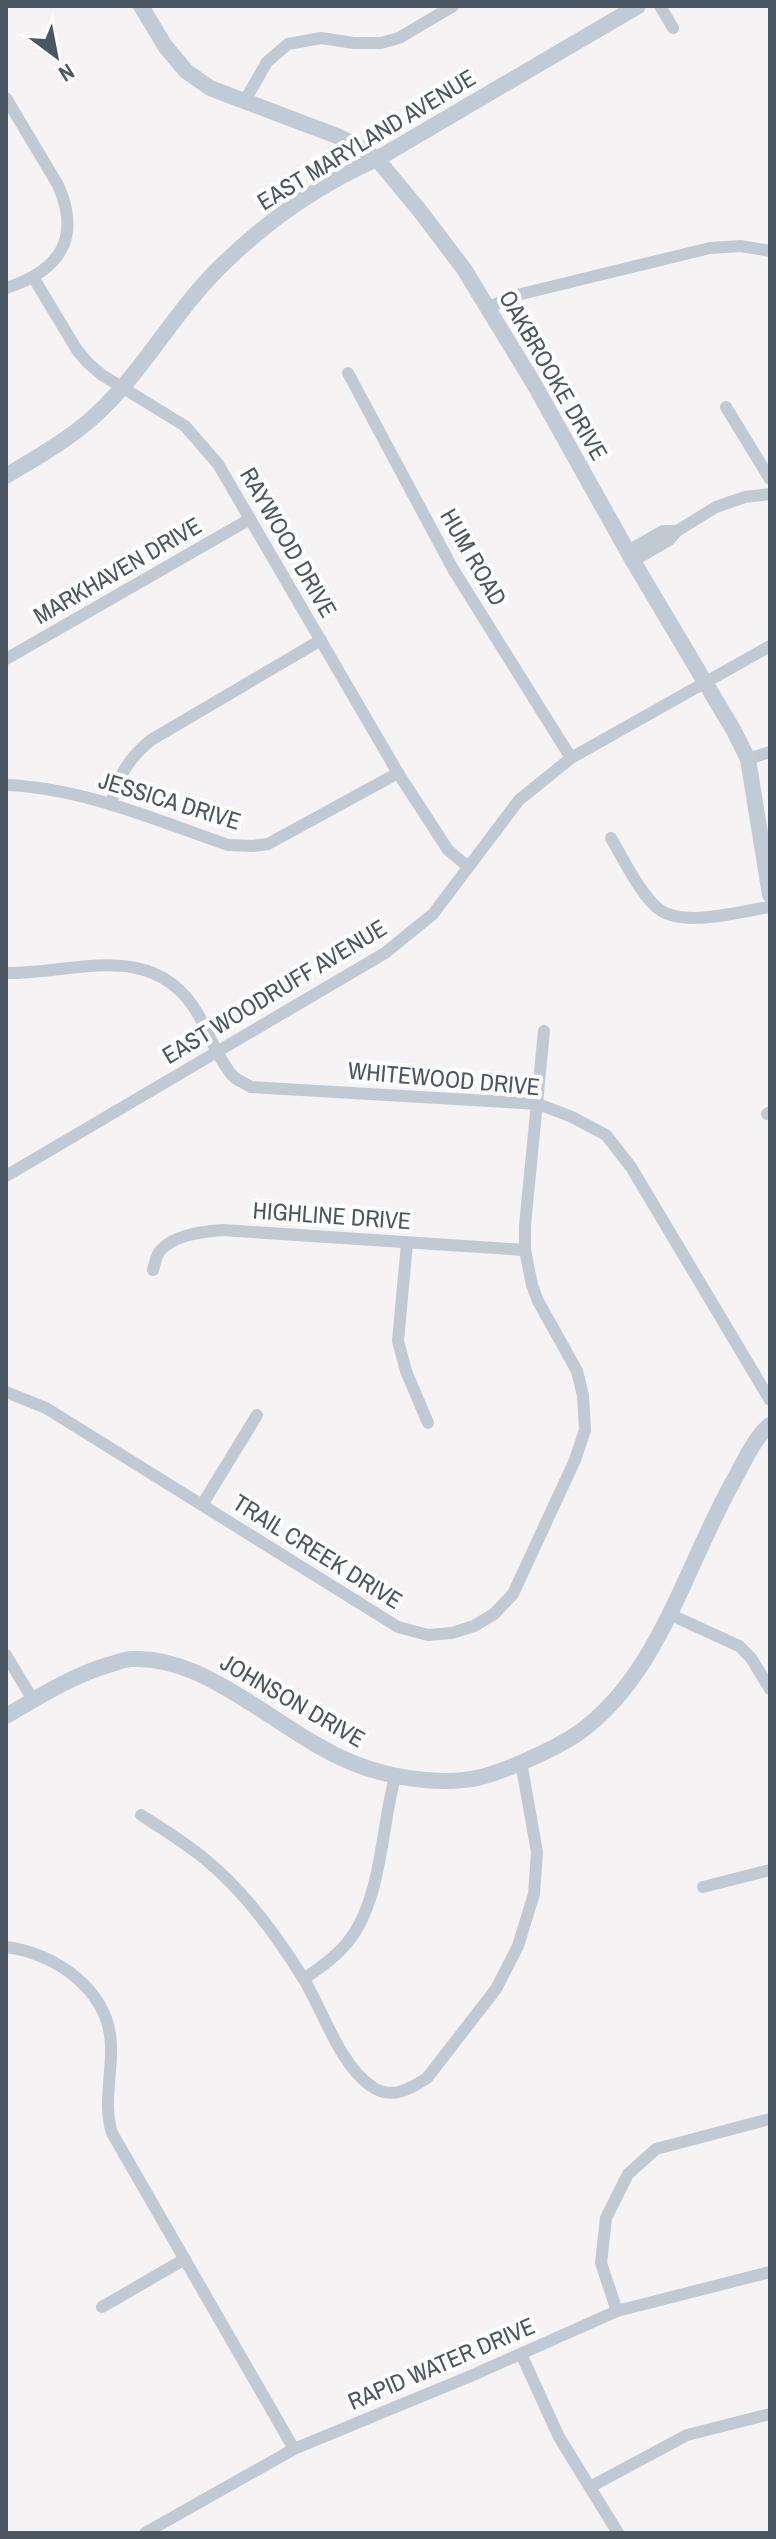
<svg xmlns="http://www.w3.org/2000/svg" width="776" height="2539" font-family="'Archivo Narrow',sans-serif">
	<rect width="100%" height="100%" fill="#f5f3f3"/>
	<g fill="none" stroke-linecap="round" stroke-linejoin="round">
		<!-- street -->
		<g stroke="#c1cad2" stroke-width="12">
			<path d="M660 6 673 28"/>
			<path d="M6 98 58 185C82 239 59 271 6 288"/>
			<path d="M244 102 267 62 288 44 321 38 354 43H381L399 38 453 6"/>
			<path d="M33 277 77 350 88 363 102 375 185 426 218 464 398 773 448 850 467 866"/>
			<path d="M487 308 517 295 710 248 741 246 770 251"/>
			<path d="M348 373 453 569 571 758"/>
			<path d="M726 407 770 479"/>
			<path d="M628 551 663 531H677"/>
			<path d="M633 561 669 540 677 531 716 507 745 497 770 494"/>
			<path d="M6 659 250 519"/>
			<path d="M748 759 770 752"/>
			<path d="M6 785C83 788 156 820 228 845L253 846 268 844 398 773"/>
			<path d="M111 805C117 777 129 758 151 740L321 640"/>
			<path d="M611 838C623 859 638 889 655 906 679 930 740 911 770 907"/>
			<path d="M6 973C74 974 154 938 198 1014 207 1030 222 1067 235 1078 240 1081 246 1084 251 1087L538 1104 572 1117 606 1135 631 1167 770 1400"/>
			<path d="M767 1114 770 1112"/>
			<path d="M6 1176 385 953 433 914 519 800 571 758 770 646"/>
			<path d="M407 1243 398 1341 406 1371 428 1423"/>
			<path d="M153 1270C155 1264 156 1255 160 1251 175 1234 202 1232 222 1230L525 1250"/>
			<path d="M6 1392 46 1408 398 1627 428 1635 452 1633 474 1626 494 1614 513 1594 575 1460 585 1430 583 1396 577 1371 538 1301 532 1285 525 1250V1225L544 1031"/>
			<path d="M202 1505 257 1415"/>
			<path d="M669 1614 739 1646 751 1658 770 1689"/>
			<path d="M6 1655 33 1700"/>
			<path d="M141 1815C163 1829 186 1843 206 1860 244 1891 277 1936 303 1978 323 2010 339 2064 371 2086 390 2100 409 2090 427 2078L496 1989 518 1946 534 1894 537 1852 521 1762"/>
			<path d="M703 1887 770 1870"/>
			<path d="M6 1947C56 1953 110 1991 111 2046 112 2075 103 2105 112 2133L294 2449"/>
			<path d="M304 1979C319 1968 335 1958 347 1943 382 1901 381 1828 395 1777"/>
			<path d="M102 2307 185 2259"/>
			<path d="M617 2311 601 2263 606 2218 628 2174 656 2149 770 2119"/>
			<path d="M521 2354 559 2437 618 2533"/>
			<path d="M590 2487 687 2435 770 2414"/>
			<path d="M145 2533 294 2449 473 2375 617 2311 770 2272"/>
		</g>
		<!-- secondary -->
		<g stroke="#c1cbd6" stroke-width="16">
			<path d="M141 6 165 46 186 71 210 88 337 136 358 146 377 159 420 211 464 269 534 384 633 561 734 731 748 759 770 895"/>
			<path d="M6 476C41 455 77 435 105 406 147 364 176 311 218 269 263 224 318 185 377 159L638 6"/>
			<path d="M6 1716C39 1697 71 1676 108 1665 116 1663 124 1659 132 1659 175 1657 214 1680 249 1702 283 1723 316 1748 353 1763 387 1777 435 1785 472 1779 500 1774 553 1750 577 1734 659 1677 686 1564 734 1480 744 1462 754 1438 770 1425"/>
		</g>
	</g>
	<g text-anchor="middle" dominant-baseline="central" stroke-width="8" stroke-linejoin="round" paint-order="stroke">
		<!-- street labels -->
		<g font-size="24" fill="#4a5661" stroke="#fff">
			<text transform="translate(366 139) rotate(-31)">EAST MARYLAND AVENUE</text>
			<text transform="translate(554 375) rotate(60)">OAKBROOKE DRIVE</text>
			<text transform="translate(289 542) rotate(60)">RAYWOOD DRIVE</text>
			<text transform="translate(474 557) rotate(60)">HUM ROAD</text>
			<text transform="translate(117 570) rotate(-30)">MARKHAVEN DRIVE</text>
			<text transform="translate(170 800) rotate(17)">JESSICA DRIVE</text>
			<text transform="translate(274 991) rotate(-31)">EAST WOODRUFF AVENUE</text>
			<text transform="translate(444 1078) rotate(5)">WHITEWOOD DRIVE</text>
			<text transform="translate(332 1215) rotate(4)">HIGHLINE DRIVE</text>
			<text transform="translate(318 1551) rotate(32)">TRAIL CREEK DRIVE</text>
			<text transform="translate(293 1700) rotate(30)">JOHNSON DRIVE</text>
			<text transform="translate(441 2363) rotate(-23)">RAPID WATER DRIVE</text>
		</g>
	</g>
	<!-- border -->
	<rect width="776" height="2539" fill="none" stroke="#4a5661" stroke-width="16"/>
	<!-- north arrow -->
	<g transform="translate(56 56) rotate(148)" stroke="#ffffff" stroke-width="6" paint-order="stroke">
	<path d="M0-6L14 30L0 20L-14 30Z" fill="#4a5661"/>
	<text y="-12" font-size="22" font-weight="bold" text-anchor="middle" fill="#4a5661">N</text>
	</g>
</svg>
